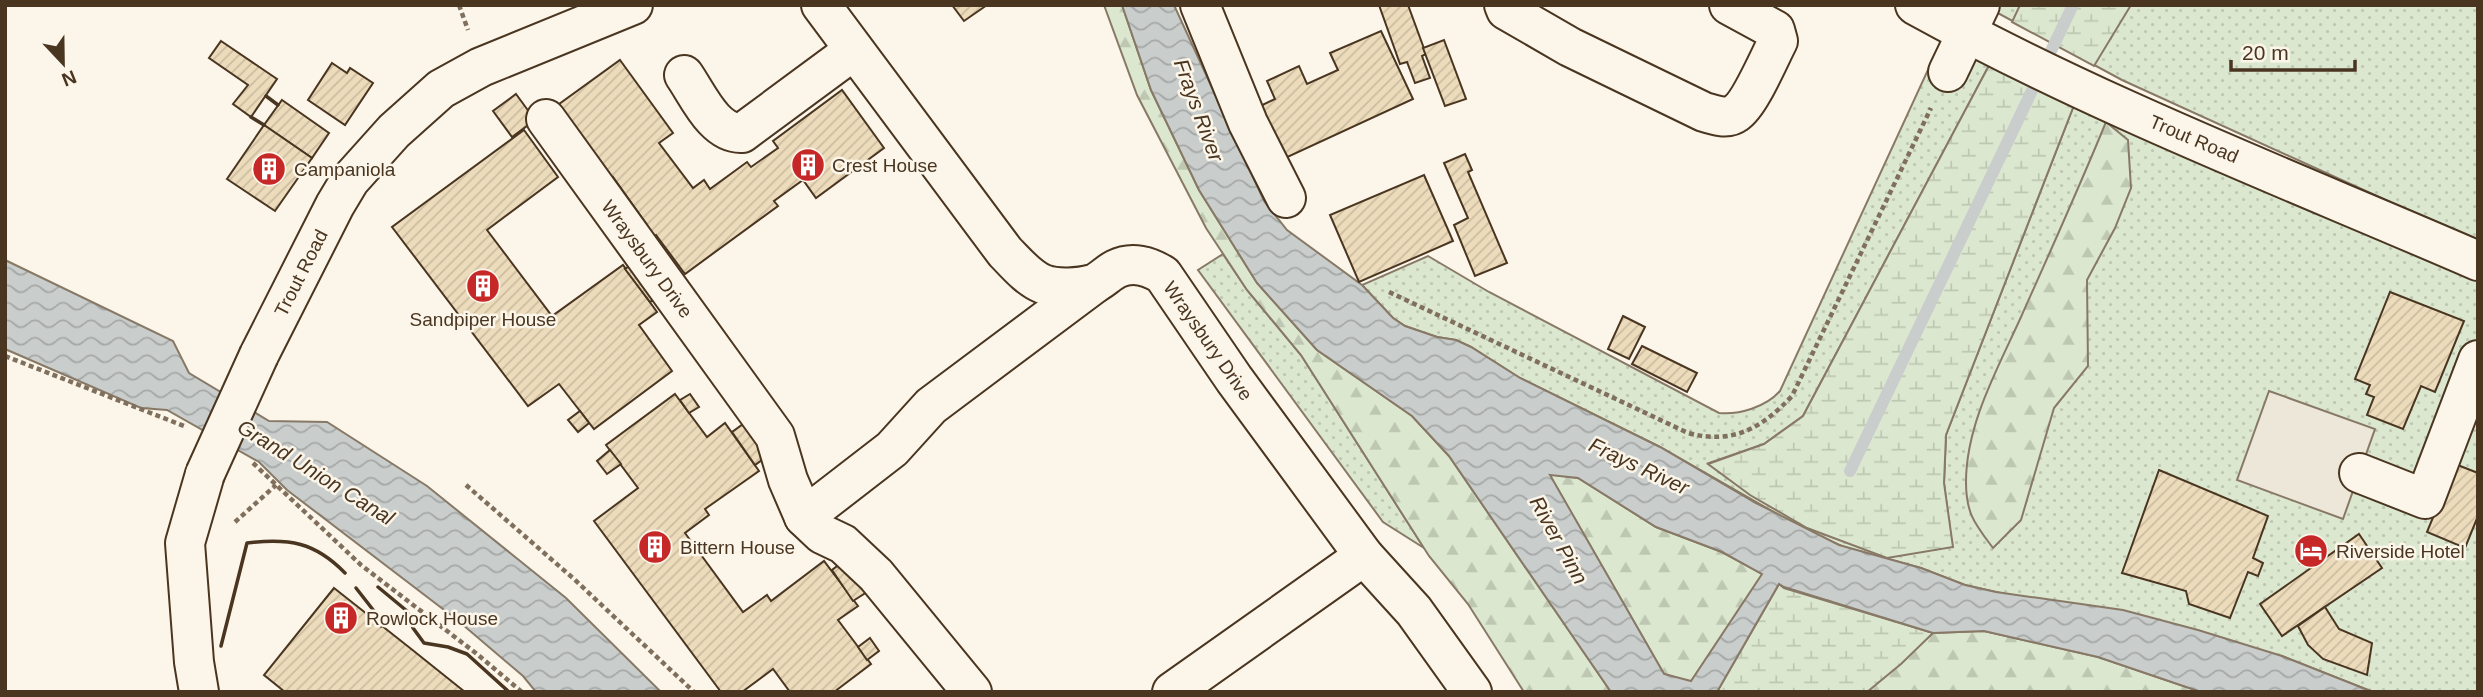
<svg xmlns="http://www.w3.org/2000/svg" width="2483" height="697" font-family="Helvetica,sans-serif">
	<defs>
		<pattern id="grass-dots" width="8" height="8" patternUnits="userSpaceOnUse" patternTransform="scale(1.75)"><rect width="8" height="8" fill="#dce7d0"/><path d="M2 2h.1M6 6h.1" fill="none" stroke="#bec7b2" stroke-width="1.8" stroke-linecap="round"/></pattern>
		<pattern id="forest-firs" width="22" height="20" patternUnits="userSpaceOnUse" patternTransform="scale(1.75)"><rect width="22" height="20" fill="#dce7d0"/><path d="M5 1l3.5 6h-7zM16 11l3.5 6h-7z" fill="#bec7b2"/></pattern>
		<pattern id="wetland-marsh" width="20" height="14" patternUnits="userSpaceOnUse" patternTransform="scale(1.75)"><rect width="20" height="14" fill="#dce7d0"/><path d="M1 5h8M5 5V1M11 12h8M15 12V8" fill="none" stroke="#bec7b2"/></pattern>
		<pattern id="water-waves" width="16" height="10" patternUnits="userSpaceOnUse" patternTransform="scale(1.75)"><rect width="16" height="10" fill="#c9cecd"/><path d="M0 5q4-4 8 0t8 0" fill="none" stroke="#a5a8a6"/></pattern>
		<pattern id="building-hatch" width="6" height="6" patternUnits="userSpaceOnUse" patternTransform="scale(1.75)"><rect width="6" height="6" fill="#ecdcbc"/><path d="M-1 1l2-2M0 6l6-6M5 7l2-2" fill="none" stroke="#ccbda1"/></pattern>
	</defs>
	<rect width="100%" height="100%" fill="#fbf6e9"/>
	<!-- grass -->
	<g fill="url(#grass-dots)" stroke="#887966" stroke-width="2">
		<path d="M1983 5H2478V242L2122 80Z"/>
		<path d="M1944 35 1994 56 1803 416 1764 444 1709 463 1952 547 1944 483 1946 435 2076 100 2478 270V692H2373L2282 656 1965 585 1921 568 1844 547 1805 530 1660 447 1520 378 1471 347 1456 340 1437 337 1405 326 1393 318 1362 285 1428 256 1489 292 1719 413C1739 415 1766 407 1780 391Z"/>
		<path d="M1223 254 1247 290 1301 355 1424 548 1383 522 1198 270Z"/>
	</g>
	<!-- forest -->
	<g fill="url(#forest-firs)" stroke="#887966" stroke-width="2">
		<path d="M1104 5H1122L1151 90 1199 190 1257 283 1317 350 1412 416 1449 456 1611 692H1524L1468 604 1429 556 1301 355 1247 290 1206 228 1137 95Z"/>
		<path d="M2106 122 2128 140 2131 188 2115 228 2087 280 2088 366 2054 408 2021 520 1993 548C1975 524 1966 514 1966 482 1966 424 1998 368 2021 317 2050 252 2079 188 2106 122Z"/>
		<path d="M1549 474 1578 478 1656 527 1722 552 1763 574 1691 682 1664 674Z"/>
		<path d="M1984 631 2098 657 2201 692H1867L1933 633Z"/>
	</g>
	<!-- wetland -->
	<g fill="url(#wetland-marsh)" stroke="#887966" stroke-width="2">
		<path d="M2020 5H2131L2094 66 2012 22Z"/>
		<path d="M1994 56 2076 100 1946 435 1944 483 1953 547 1887 558 1807 528 1750 495 1708 464 1764 444 1803 416Z"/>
		<path d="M1779 584 1784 588 1933 633 1901 664 1867 692H1717Z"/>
	</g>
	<!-- parking -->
	<path fill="#ede7d9" stroke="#887966" stroke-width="2" d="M2269 391 2375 429 2343 519 2237 480Z"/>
	<!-- water -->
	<g fill="url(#water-waves)" stroke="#887966" stroke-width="2" fill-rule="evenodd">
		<path d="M1122 5H1174L1264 201 1287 230 1362 285 1393 318 1405 326 1437 337 1456 340 1471 347 1520 378 1660 447 1756 503 1839 545 1921 568 1965 585 1996 592 2123 610 2198 630 2282 656 2373 692H2201L2098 657 1984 631 1933 633 1784 587 1779 584 1717 692H1611L1449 456 1412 416 1317 350 1257 283 1199 190 1151 90ZM1550 475 1578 478 1656 527 1722 552 1762 574 1691 681 1664 674Z"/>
		<path d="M5 260 173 341 189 373 269 421 327 422 427 486 566 598 661 692H536L523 676 456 619 287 490 259 462 167 410 141 408 5 349Z"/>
	</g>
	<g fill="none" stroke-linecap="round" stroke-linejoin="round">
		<!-- stream -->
		<path stroke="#c9cecd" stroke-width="12" d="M1850 471 2073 5"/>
	</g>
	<!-- building -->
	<g fill="url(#building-hatch)" stroke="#4a3520" stroke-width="2">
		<path d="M952 5H987L964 21Z"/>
		<path d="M1379 5H1408L1426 54 1422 56 1430 78 1415 83 1407 62 1400 64Z"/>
		<path d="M1381 31 1413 99 1281 160 1256 108 1275 99 1267 81 1299 66 1307 84 1338 70 1330 53Z"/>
		<path d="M1444 40 1466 99 1445 106 1423 48Z"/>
		<path d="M221 41 277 79 251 117 233 104 248 85 209 58Z"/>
		<path d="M620 60 673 133 659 143 693 188 704 180 710 189 747 162 751 167 778 148 773 141 842 90 884 148 816 198 803 180 774 201 778 206 685 274 656 235 651 238 643 227 647 225 613 177 609 181 555 107Z"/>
		<path d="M332 63 347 73 350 68 373 83 345 125 308 100Z"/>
		<path d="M516 94 535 120 512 137 493 111Z"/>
		<path d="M282 100 329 133 312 158 264 125Z"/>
		<path d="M264 125 312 158 275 211 227 179Z"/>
		<path d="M524 130 558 177 487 230 552 316 623 265 657 312 639 325 672 371 594 429 559 384 528 406 392 227Z"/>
		<path d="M1465 154 1472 170 1468 172 1507 263 1475 276 1454 225 1468 218 1444 163Z"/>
		<path d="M1424 175 1453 241 1359 282 1330 215Z"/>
		<path d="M641 258 666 290 650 302 625 269Z"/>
		<path d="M2390 292 2464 321 2435 392 2421 386 2403 429 2367 415 2374 397 2366 394 2370 385 2355 379Z"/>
		<path d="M1623 316 1645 327 1629 359 1608 349Z"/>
		<path d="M1642 346 1697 373 1687 392 1632 364Z"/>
		<path d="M675 394 707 437 725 423 759 471 705 509 709 515 685 533 743 612 767 595 771 601 824 561 858 606 838 620 871 664 834 692H790L773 669 742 692H721L594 521 638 488 606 445Z"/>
		<path d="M690 394 699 407 689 413 680 400Z"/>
		<path d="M580 411 589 423 578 432 568 420Z"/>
		<path d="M746 422 769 455 755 465 732 432Z"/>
		<path d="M610 450 621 464 607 474 597 461Z"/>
		<path d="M2455 464 2478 473V516L2465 548 2427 532Z"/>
		<path d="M2159 470 2268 516 2253 558 2263 563 2258 576 2248 572 2230 618 2189 604 2186 591 2122 573Z"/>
		<path d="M2359 534 2382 568 2282 636 2260 604Z"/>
		<path d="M845 560 867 592 853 601 832 570Z"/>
		<path d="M334 588 410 648 465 692H285L264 675Z"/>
		<path d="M2325 607 2339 629 2372 643 2367 675 2323 659 2308 645 2298 626Z"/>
		<path d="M870 638 879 651 867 660 858 647Z"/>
	</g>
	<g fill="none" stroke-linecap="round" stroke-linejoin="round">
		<!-- minor casing -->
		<g stroke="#4a3520" stroke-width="42">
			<g id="minor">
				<path d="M821 5 1005 252C1016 263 1028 278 1043 284 1056 289 1079 288 1093 284 1101 281 1108 273 1116 269 1132 261 1149 266 1163 275L1234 379 1364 556 1414 611 1472 692"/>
				<path d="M1200 5 1248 123 1286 198"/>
				<path d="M1504 5 1506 10 1570 47 1704 112C1715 115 1727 120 1736 113 1750 104 1769 58 1778 41L1775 30 1729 5"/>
				<path d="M1915 5C2096 105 2289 179 2478 261"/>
				<path d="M1948 72 1980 5"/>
				<path d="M684 75C698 95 714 134 742 133L853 51"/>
				<path d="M546 119 775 436 788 480 804 517 822 534 843 544 876 575 972 692"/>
				<path d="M259 355 335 205 350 180 394 131 441 89 481 67 633 5"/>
				<path d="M2359 473 2425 499 2478 360"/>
				<path d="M804 517 892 449 931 406 1094 284"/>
				<path d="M199 692 194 662 185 543 205 474"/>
				<path d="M1172 692 1364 556"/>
			</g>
		</g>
		<!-- path -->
		<g stroke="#7f6f5c" stroke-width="4.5" stroke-dasharray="5 3.5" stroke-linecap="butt">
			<path d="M459 5 468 30"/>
			<path d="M1389 292 1688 433C1733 445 1762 428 1792 396L1931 108"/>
			<path d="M5 356 184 426"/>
			<path d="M253 463 361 565 477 654 522 692"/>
			<path d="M466 485 574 579 694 692"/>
			<path d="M235 522 276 485"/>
		</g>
		<!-- minor -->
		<use href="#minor" stroke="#fbf6e9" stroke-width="38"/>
		<!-- minor-bridge casing -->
		<g stroke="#4a3520" stroke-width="42" stroke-linecap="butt">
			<path id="minor-bridge" d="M205 474 259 355"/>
		</g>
		<!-- minor-bridge -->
		<use href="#minor-bridge" stroke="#fbf6e9" stroke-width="38"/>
		<!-- wall -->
		<g stroke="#4a3520" stroke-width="3.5">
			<path d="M266 96 278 105"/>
			<path d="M251 117 264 125"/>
			<path d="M378 587 407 611 413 628 424 643 448 647 467 654 509 692"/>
			<path d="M356 588 374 611 381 626"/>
			<path d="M221 646 247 543C289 538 315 542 345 573"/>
		</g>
	</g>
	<!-- icons -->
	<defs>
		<g id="building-disc" transform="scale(1.75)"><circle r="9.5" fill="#c62828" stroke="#fbf6e9"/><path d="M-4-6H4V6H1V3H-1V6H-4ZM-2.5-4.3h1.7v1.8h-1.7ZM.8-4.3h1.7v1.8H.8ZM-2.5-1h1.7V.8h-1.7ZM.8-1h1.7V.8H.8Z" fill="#fff"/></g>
		<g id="hotel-disc" transform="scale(1.75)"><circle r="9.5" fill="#c62828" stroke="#fbf6e9"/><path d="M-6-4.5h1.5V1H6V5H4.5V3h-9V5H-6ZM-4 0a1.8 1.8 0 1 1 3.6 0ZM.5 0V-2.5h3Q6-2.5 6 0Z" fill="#fff"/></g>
	</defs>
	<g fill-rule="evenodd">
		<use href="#building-disc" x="808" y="165"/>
		<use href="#building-disc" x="269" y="169"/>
		<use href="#building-disc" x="483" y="286"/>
		<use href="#building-disc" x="655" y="547"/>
		<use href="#hotel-disc" x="2311" y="551"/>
		<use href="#building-disc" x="341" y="618"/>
	</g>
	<g text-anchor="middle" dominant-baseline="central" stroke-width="5" stroke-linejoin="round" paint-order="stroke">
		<!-- street labels -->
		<g font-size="19" fill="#4a3520" stroke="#fbf6e9">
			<text transform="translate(2194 139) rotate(23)">Trout Road</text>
			<text transform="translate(647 259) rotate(54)">Wraysbury Drive</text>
			<text transform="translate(301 273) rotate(-63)">Trout Road</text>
			<text transform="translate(1208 341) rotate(55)">Wraysbury Drive</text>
		</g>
		<!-- poi labels -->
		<g font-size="19" fill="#4a3520" stroke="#fbf6e9" text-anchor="start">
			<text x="832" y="165">Crest House</text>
			<text x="294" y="169">Campaniola</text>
			<text x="483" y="319" text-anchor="middle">Sandpiper House</text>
			<text x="680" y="547">Bittern House</text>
			<text x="2336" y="551">Riverside Hotel</text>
			<text x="366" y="618">Rowlock House</text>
		</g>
		<!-- water labels -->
		<g font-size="21" font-style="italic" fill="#4a3520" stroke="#fbf6e9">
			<text transform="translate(1199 110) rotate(70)">Frays River</text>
			<text transform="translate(1639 466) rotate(25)">Frays River</text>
			<text transform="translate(316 472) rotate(32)">Grand Union Canal</text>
			<text transform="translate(1559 540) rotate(61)">River Pinn</text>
		</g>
	</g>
	<!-- border -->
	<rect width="2483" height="697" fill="none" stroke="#4a3520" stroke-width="14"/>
	<!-- north arrow -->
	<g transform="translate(63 63) rotate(158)" stroke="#fbf6e9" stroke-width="5" paint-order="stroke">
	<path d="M0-5L12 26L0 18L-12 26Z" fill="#4a3520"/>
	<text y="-10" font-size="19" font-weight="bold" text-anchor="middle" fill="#4a3520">N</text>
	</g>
	<!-- scale -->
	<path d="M2231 60v10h124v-10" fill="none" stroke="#4a3520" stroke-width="3.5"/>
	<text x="2242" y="60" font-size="21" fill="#4a3520" stroke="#fbf6e9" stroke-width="5" paint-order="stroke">20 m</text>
</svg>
